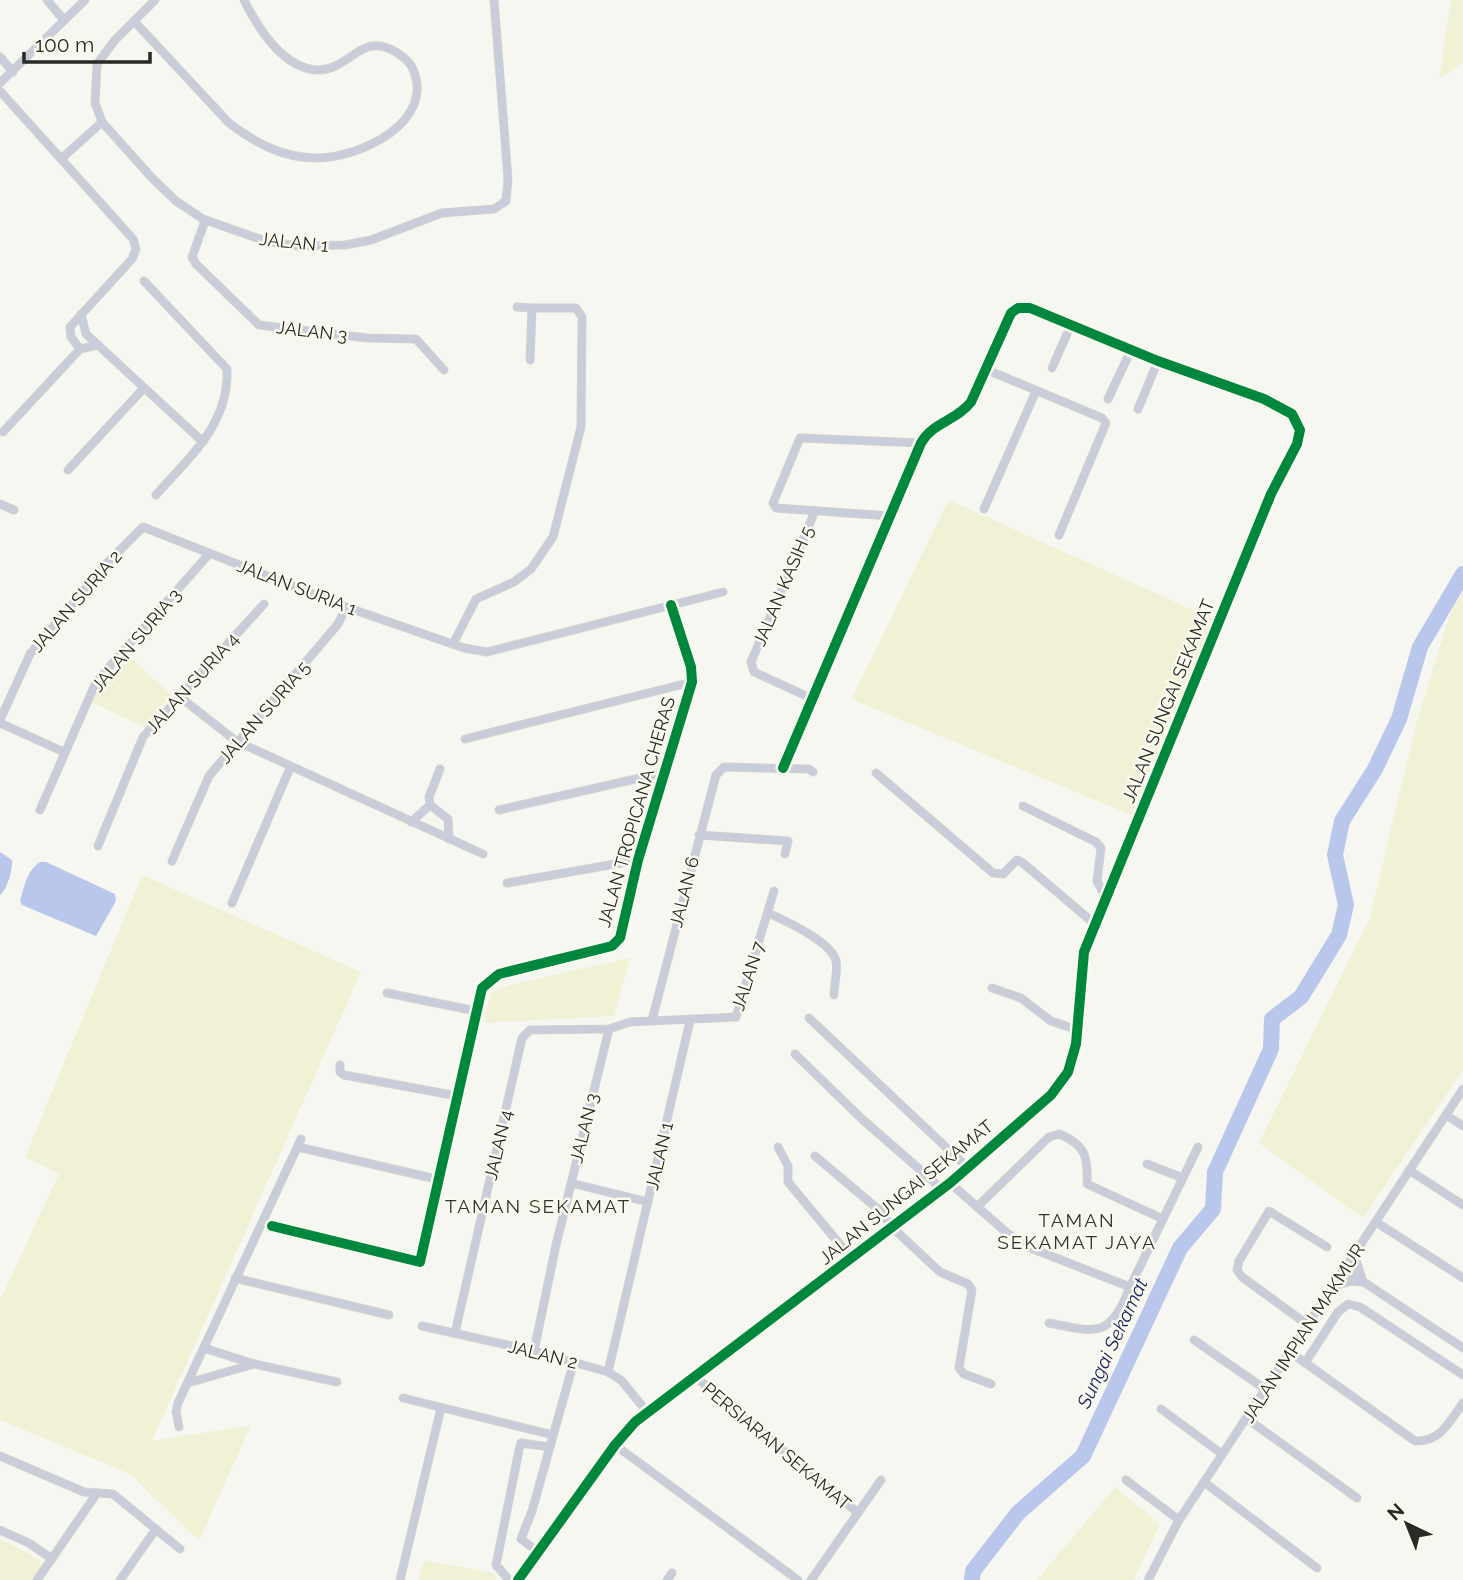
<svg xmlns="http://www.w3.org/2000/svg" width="1463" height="1580" font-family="Raleway,sans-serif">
	<rect width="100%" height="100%" fill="#f7f7f2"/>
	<!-- green -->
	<g fill="#f1f2d5">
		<path d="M1451 0H1463V63L1439 79Z"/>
		<path d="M949 500 1213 619 1131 815 851 699Z"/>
		<path d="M1463 593V1070L1363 1218 1259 1143 1370 917 1418 717 1455 598Z"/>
		<path d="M128 655 171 695 144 727 91 702 99 685Z"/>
		<path d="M142 875 361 972 152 1441 251 1425 199 1541 130 1474 0 1420V1300L59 1174 25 1157Z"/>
		<path d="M630 958 614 1016 484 1023 491 993 509 985Z"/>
		<path d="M1115 1487 1160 1524 1134 1580H1037Z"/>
		<path d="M0 1539 39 1559 41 1568 32 1580H0Z"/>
		<path d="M424 1560 493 1573 497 1580H418Z"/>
	</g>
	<!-- water -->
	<g fill="#bac7ec">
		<path d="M0 852 12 860C13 869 7 890 0 895Z"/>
		<path d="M40 862H46L115 894 116 901 96 936 22 905 20 901C24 887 27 870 40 862Z"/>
	</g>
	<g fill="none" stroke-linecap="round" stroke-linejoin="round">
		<!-- river -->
		<path stroke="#bac7ec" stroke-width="16" d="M972 1580 973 1571 1018 1513 1083 1456 1180 1248 1213 1209 1215 1172 1271 1049 1272 1019 1301 997 1339 935 1346 905 1335 855 1342 821 1375 769 1399 719 1420 647 1463 574"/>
		<!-- minor casing -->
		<g stroke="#d1d1ce" stroke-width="9">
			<g id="minor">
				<path d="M47 0 64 20"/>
				<path d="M155 0 115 40 97 64 95 103 102 122 152 178 176 201 203 219 265 241 298 246 345 245 371 240 442 213 494 209 506 201 508 179 494 0"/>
				<path d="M134 21 229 123C255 143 283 158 317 158 359 158 438 122 412 67 409 61 402 56 396 52 361 31 351 69 319 70 283 70 258 28 244 0"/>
				<path d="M0 57 13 72"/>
				<path d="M0 83 85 0"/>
				<path d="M0 91 133 239 136 249 132 259 70 327 71 337 80 349"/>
				<path d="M61 159 102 122"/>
				<path d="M205 221 192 257 196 264 259 325 367 338 416 339 444 370"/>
				<path d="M144 281 227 369C229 425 190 456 156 495"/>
				<path d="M517 307 532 308"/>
				<path d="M81 314 86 334 203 442"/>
				<path d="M1052 368 1071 325"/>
				<path d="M985 369 1102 418 1106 423 1059 535"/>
				<path d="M1108 399 1131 350"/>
				<path d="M1138 409 1158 361"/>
				<path d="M3 432 80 349 98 345"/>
				<path d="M68 470 143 389"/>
				<path d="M0 504 14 510"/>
				<path d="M984 509 1036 391"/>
				<path d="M890 516 776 508 773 503 800 438 921 443"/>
				<path d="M453 644 476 599 514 582 531 569 553 537 581 427 582 317 576 308H532L530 360"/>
				<path d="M180 697 236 741 483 854"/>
				<path d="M813 699 754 672 751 662 815 511"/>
				<path d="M0 720 30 654 107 563 143 527 346 607 464 648 487 652 723 592"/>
				<path d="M0 723 64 752"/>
				<path d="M465 739 692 682"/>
				<path d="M876 773 993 873 1003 874 1017 860 1023 863 1097 926"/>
				<path d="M430 805 429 797 440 769"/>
				<path d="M1023 806 1096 842 1101 848 1097 881 1107 900"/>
				<path d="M40 810 96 682 209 554"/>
				<path d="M499 810 662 773"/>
				<path d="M411 822 430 805 448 819 449 839"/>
				<path d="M699 835 788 841 785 854"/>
				<path d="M98 846 143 737 264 604"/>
				<path d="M172 861 209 776 338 624 346 607"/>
				<path d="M507 883 638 860"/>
				<path d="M232 903 290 768"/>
				<path d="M768 913C784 920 832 942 836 961 838 971 834 985 834 995"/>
				<path d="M992 988 1021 998 1051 1021 1078 1030"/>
				<path d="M387 993 476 1011"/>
				<path d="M809 1018 968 1168"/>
				<path d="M652 1020 716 775 724 767 809 769 813 772"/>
				<path d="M795 1054 862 1119 942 1189"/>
				<path d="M340 1065V1072L344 1075 457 1096"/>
				<path d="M1446 1115 1463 1126"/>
				<path d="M298 1147 436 1179"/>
				<path d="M778 1147 788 1166V1182L852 1259"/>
				<path d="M815 1156 879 1210 893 1228 940 1272 968 1284 972 1290 959 1368 964 1374 991 1384"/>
				<path d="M1147 1164 1183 1178"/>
				<path d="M1409 1170 1463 1205"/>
				<path d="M571 1183 648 1202"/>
				<path d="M950 1183 1007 1233 1028 1247 1130 1287 1198 1147"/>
				<path d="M977 1207 1049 1137 1059 1134C1087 1145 1088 1159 1087 1184L1163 1219"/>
				<path d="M1376 1222 1463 1278"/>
				<path d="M272 1226 420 1262 482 988 499 974 612 946 620 938 638 860 692 682 691 667 671 605"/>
				<path d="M1344 1269 1463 1348"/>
				<path d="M235 1278 389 1315"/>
				<path d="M1334 1286 1352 1281 1363 1282 1354 1254"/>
				<path d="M1049 1323C1098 1333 1110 1338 1130 1287"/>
				<path d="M1308 1325 1242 1277 1237 1270 1239 1261 1269 1211 1327 1247"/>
				<path d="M422 1326 534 1351 608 1372 621 1380 648 1413"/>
				<path d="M455 1333 522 1038 530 1030 609 1029 630 1022 736 1017 774 891"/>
				<path d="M1194 1340 1265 1389"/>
				<path d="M204 1348 254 1364 337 1382"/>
				<path d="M534 1351 556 1245 609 1029"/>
				<path d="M1290 1352 1415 1441C1441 1442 1449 1422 1463 1403"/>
				<path d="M1305 1363 1338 1312 1348 1304 1360 1307 1463 1375"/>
				<path d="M608 1372 690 1021"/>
				<path d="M697 1378 858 1513"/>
				<path d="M188 1383 254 1364"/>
				<path d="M403 1398 553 1435"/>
				<path d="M1161 1409 1222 1454"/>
				<path d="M1246 1418 1357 1498"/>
				<path d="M179 1427 176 1411 178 1403 301 1139"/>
				<path d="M615 1445 798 1580"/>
				<path d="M0 1456 84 1492 113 1494 180 1549"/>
				<path d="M1126 1480 1179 1520"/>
				<path d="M1204 1482 1317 1568"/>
				<path d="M0 1530 29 1543 52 1559"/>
				<path d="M538 1552 521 1539 532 1511 574 1361"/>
				<path d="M37 1580 97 1493"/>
				<path d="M120 1580 156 1529"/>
				<path d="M400 1580 441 1408"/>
				<path d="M509 1580 496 1565 519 1450 521 1443 550 1447"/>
				<path d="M518 1580 615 1445 635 1422 950 1183 1051 1095 1068 1072 1076 1044 1084 952 1271 494 1297 444 1300 430 1292 414 1264 399 1158 361 1030 308H1018L1011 313 971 402C956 421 933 422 921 443L783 768"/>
				<path d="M667 1580 672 1573"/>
				<path d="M811 1580 881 1480"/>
				<path d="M1148 1580 1179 1520 1463 1089"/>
			</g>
		</g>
		<!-- minor -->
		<use href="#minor" stroke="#c9cdda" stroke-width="7"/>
		<!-- cycleway casing -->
		<g stroke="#fafaef" stroke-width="15">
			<g id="cycleway">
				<path d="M272 1226 420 1262 482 988 499 974 612 946 620 938 638 860 692 682 691 667 671 605"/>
				<path d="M518 1580 615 1445 635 1422 950 1183 1051 1095 1068 1072 1076 1044 1084 952 1271 494 1297 444 1300 430 1292 414 1264 399 1158 361 1030 308H1018L1011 313 971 402C956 421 933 422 921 443L783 768"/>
			</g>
		</g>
		<!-- cycleway -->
		<use href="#cycleway" stroke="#00873e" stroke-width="10"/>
	</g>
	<g text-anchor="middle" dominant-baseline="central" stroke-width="5" stroke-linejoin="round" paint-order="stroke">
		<!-- street labels -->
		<g font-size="18" fill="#292925" stroke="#fafaef">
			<text transform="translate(294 242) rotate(6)">JALAN 1</text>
			<text transform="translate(312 331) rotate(7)">JALAN 3</text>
			<text transform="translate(783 586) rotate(-67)">JALAN KASIH 5</text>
			<text transform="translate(297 587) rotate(21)">JALAN SURIA 1</text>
			<text transform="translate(76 601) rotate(-49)">JALAN SURIA 2</text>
			<text transform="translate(136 640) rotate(-50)">JALAN SURIA 3</text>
			<text transform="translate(192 683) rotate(-48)">JALAN SURIA 4</text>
			<text transform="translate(1168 701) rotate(-68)">JALAN SUNGAI SEKAMAT</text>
			<text transform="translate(264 712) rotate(-49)">JALAN SURIA 5</text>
			<text transform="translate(636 812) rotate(-74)">JALAN TROPICANA CHERAS</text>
			<text transform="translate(684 892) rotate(-76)">JALAN 6</text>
			<text transform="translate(748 976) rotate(-72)">JALAN 7</text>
			<text transform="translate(584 1128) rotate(-76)">JALAN 3</text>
			<text transform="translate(498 1145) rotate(-77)">JALAN 4</text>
			<text transform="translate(659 1156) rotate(-77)">JALAN 1</text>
			<text transform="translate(906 1192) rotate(-39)">JALAN SUNGAI SEKAMAT</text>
			<text transform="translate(1303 1333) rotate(-57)">JALAN IMPIAN MAKMUR</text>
			<text transform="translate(543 1354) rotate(14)">JALAN 2</text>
			<text transform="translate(777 1446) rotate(40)">PERSIARAN SEKAMAT</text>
		</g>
		<!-- neighbourhood labels -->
		<g font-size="19" letter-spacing="2" fill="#35352c" stroke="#fafaef">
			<text x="538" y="1206">TAMAN SEKAMAT</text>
			<text x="1077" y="1220">TAMAN<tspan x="1077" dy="22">SEKAMAT JAYA</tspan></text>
		</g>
		<!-- water labels -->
		<g font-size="19" font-style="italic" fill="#192464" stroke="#fafaef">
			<text transform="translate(1112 1343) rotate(-65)">Sungai Sekamat</text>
		</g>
	</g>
	<!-- north arrow -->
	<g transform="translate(1407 1524) rotate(317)" stroke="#fafaef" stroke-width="5" paint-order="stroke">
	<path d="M0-5L12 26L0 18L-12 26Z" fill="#292925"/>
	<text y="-10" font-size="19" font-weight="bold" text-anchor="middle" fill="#292925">N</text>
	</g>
	<!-- scale -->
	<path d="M24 52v10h126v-10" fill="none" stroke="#292925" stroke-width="3.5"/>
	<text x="35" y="52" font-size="21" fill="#292925" stroke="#fafaef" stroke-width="5" paint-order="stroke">100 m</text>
</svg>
